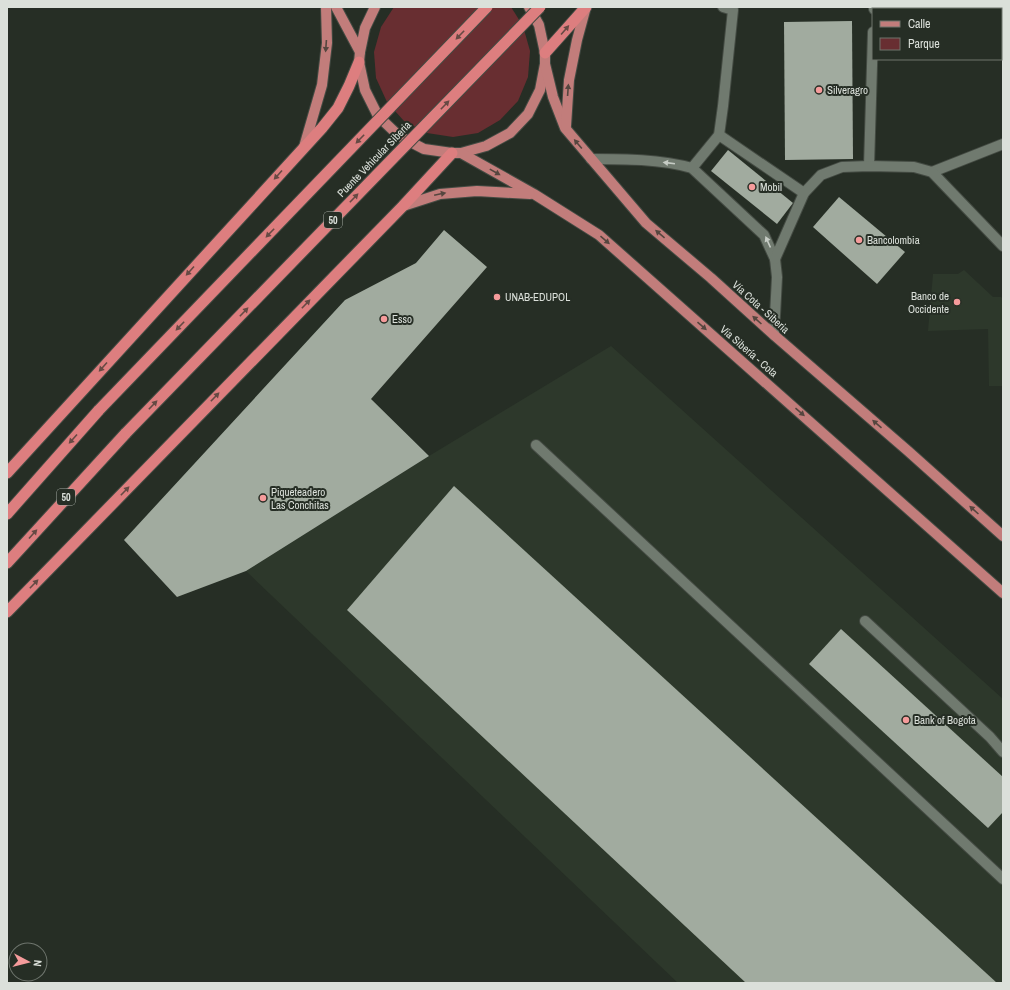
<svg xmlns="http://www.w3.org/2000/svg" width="1010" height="990" font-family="'Archivo Narrow',sans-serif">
	<rect width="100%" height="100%" fill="#262e25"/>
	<!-- built -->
	<g fill="#2d382b">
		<path d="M964 270 993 297H1001L1003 299V386H989L988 329 928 331 933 274H958Z"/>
		<path d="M611 346 1003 699V983H678L246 571 429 456Z"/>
	</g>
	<!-- green -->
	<path fill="#682e31" d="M394 7H511L523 26 530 51 528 77 518 101 500 120 478 133 453 137 427 133 404 121 387 102 376 78 374 52 381 27Z"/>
	<!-- building -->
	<g fill="#a1ab9f">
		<path d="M852 21 853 159 785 160 784 22Z"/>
		<path d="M728 150 793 203 777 224 711 171Z"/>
		<path d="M839 197 905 252 877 284 813 227Z"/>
		<path d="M444 230 487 267 371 399 429 456 246 571 177 597 124 540 345 300 416 263Z"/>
		<path d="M454 486 997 983H746L347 610Z"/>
		<path d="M841 629 1003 777V812L988 828 809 664Z"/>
	</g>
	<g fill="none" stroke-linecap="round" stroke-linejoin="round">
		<!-- service casing -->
		<g stroke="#444b43" stroke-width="12">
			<g id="service">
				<path d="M874 9V7"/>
				<path d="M719 135 804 193"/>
				<path d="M591 159C624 159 660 159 692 168L764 235 775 259 777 277 774 335"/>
				<path d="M869 166 873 32"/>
				<path d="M692 168 719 135 723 106 733 10 723 7"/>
				<path d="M932 172 1003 144"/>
				<path d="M775 259 804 193 821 175 842 167 869 166 914 167 932 172 1003 246"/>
				<path d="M536 445 1003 879"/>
				<path d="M865 621 990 737 1003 752"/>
			</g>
		</g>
		<!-- primary casing -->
		<g stroke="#444b43" stroke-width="12">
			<g id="primary">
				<path d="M336 7 360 52"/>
				<path d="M375 7 365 28 360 52 359 62 365 90 378 116 399 136 424 149 452 153H461L486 146 510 133 528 114 540 90 545 64V53L539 25 529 7"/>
				<path d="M545 64 553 97 565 128 646 223 711 278 774 335 908 451 1003 536"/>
				<path d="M566 126 569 80 577 40 586 7"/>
				<path d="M304 147 322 85 327 43 326 7"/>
				<path d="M461 153 534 194 599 235 1003 593"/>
				<path d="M403 206 440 194 477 191 530 194"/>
			</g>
		</g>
		<!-- trunk casing -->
		<g stroke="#444b43" stroke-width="13">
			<g id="trunk">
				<path d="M545 53 586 7"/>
				<path d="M7 473 322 128 338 108 349 86 359 62"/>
				<path d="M7 514 99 410"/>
				<path d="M7 563 126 433"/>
				<path d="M7 612 403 206 452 153"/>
			</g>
		</g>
		<!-- service -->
		<use href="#service" stroke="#707a6f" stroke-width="10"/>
		<!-- primary -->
		<use href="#primary" stroke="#c27d7b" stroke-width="10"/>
		<!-- trunk -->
		<use href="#trunk" stroke="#dd7e7f" stroke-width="11"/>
		<!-- trunk-bridge casing -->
		<g stroke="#444b43" stroke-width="13" stroke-linecap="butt">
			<g id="trunk-bridge">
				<path d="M99 410 487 7"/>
				<path d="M126 433 540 7"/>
			</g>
		</g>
		<!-- trunk-bridge -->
		<use href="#trunk-bridge" stroke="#dd7e7f" stroke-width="11"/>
	</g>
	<!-- one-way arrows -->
	<defs><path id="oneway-solid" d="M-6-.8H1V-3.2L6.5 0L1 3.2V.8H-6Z"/></defs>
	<g fill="#664a44">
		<use href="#oneway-solid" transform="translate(565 30) rotate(-49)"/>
		<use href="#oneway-solid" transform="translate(460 35) rotate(134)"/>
		<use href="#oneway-solid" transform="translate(445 105) rotate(-46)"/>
		<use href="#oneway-solid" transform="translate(360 139) rotate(134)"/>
		<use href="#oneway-solid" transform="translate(278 175) rotate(132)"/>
		<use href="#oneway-solid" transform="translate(354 198) rotate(-46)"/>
		<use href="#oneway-solid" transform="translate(270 233) rotate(134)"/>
		<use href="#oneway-solid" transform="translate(190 271) rotate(132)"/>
		<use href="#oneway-solid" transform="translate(306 304) rotate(-46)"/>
		<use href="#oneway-solid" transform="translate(244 312) rotate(-46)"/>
		<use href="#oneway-solid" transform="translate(180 326) rotate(134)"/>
		<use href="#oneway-solid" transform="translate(103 367) rotate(132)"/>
		<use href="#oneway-solid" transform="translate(215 397) rotate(-46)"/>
		<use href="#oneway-solid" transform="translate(153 405) rotate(-46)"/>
		<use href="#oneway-solid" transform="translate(73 439) rotate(132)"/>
		<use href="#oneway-solid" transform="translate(125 491) rotate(-46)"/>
		<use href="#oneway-solid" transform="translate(33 534) rotate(-48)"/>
		<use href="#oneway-solid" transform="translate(34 584) rotate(-46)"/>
	</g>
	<g fill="#55463f">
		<use href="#oneway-solid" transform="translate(326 46) rotate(94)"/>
		<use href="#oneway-solid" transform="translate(568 90) rotate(-86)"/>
		<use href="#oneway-solid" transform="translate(578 144) rotate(-130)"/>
		<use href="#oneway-solid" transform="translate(495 172) rotate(29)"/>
		<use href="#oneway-solid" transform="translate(440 194) rotate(-12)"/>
		<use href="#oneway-solid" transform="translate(660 234) rotate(-140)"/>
		<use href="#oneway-solid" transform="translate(605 240) rotate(41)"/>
		<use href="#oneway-solid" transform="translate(757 320) rotate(-138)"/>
		<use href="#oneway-solid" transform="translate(702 326) rotate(41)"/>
		<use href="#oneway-solid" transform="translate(800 412) rotate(41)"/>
		<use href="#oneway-solid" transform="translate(877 424) rotate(-139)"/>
		<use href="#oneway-solid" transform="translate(974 510) rotate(-138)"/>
	</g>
	<g fill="#c6ccc5">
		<use href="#oneway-solid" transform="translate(669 163) rotate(-173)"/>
		<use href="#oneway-solid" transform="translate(768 242) rotate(-114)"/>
	</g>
	<!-- markers -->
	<g fill="#f59b9b" stroke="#262e25" stroke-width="1.5">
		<circle cx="819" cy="90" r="4"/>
		<circle cx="752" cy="187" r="4"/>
		<circle cx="859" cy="240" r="4"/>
		<circle cx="497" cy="297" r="4"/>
		<circle cx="957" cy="302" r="4"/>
		<circle cx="384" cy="319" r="4"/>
		<circle cx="263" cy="498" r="4"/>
		<circle cx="906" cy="720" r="4"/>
	</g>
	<g text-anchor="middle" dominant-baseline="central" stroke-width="4" stroke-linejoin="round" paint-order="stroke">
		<!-- shield labels -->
		<g fill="#262e25" stroke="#a5aba4" stroke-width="1">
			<rect x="324" y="212" width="18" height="16" rx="3"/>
			<rect x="57" y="489" width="18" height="16" rx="3"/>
		</g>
		<g font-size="10" font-weight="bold" fill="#dbe0da">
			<text x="333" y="220">50</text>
			<text x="66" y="497">50</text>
		</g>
		<!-- poi labels -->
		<g font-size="11" fill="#dbe0da" stroke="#262e25" text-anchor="start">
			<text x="827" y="90">Silveragro</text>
			<text x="760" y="187">Mobil</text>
			<text x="867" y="240">Bancolombia</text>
			<text x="949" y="296" text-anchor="end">Banco de<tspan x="949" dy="13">Occidente</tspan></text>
			<text x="505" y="297">UNAB-EDUPOL</text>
			<text x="392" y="319">Esso</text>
			<text x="271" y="492">Piqueteadero<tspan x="271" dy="13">Las Conchitas</tspan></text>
			<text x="914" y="720">Bank of Bogota</text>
		</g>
		<!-- street labels -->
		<g font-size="11" fill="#dbe0da" stroke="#262e25">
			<text transform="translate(374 159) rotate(-46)">Puente Vehicular Siberia</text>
			<text transform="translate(761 307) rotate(42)">Vía Cota - Siberia</text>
			<text transform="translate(749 351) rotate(41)">Vía Sibería - Cota</text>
		</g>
	</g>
	<!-- border -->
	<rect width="1010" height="990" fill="none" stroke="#dbe0da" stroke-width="16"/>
	<!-- legend -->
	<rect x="872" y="8" width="130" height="52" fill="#262e25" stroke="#6e756d"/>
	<rect x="880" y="21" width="20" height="6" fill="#c27d7b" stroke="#6e756d"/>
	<text x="908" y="28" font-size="12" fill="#dbe0da">Calle</text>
	<rect x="880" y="38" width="20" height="12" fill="#682e31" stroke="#6e756d"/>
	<text x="908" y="48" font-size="12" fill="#dbe0da">Parque</text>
	<!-- north arrow -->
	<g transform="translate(28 962) rotate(97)"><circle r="19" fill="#262e25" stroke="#6e756d"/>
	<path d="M0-3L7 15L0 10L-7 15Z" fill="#f59b9b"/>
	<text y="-6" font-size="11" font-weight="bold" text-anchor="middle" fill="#dbe0da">N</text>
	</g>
</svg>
